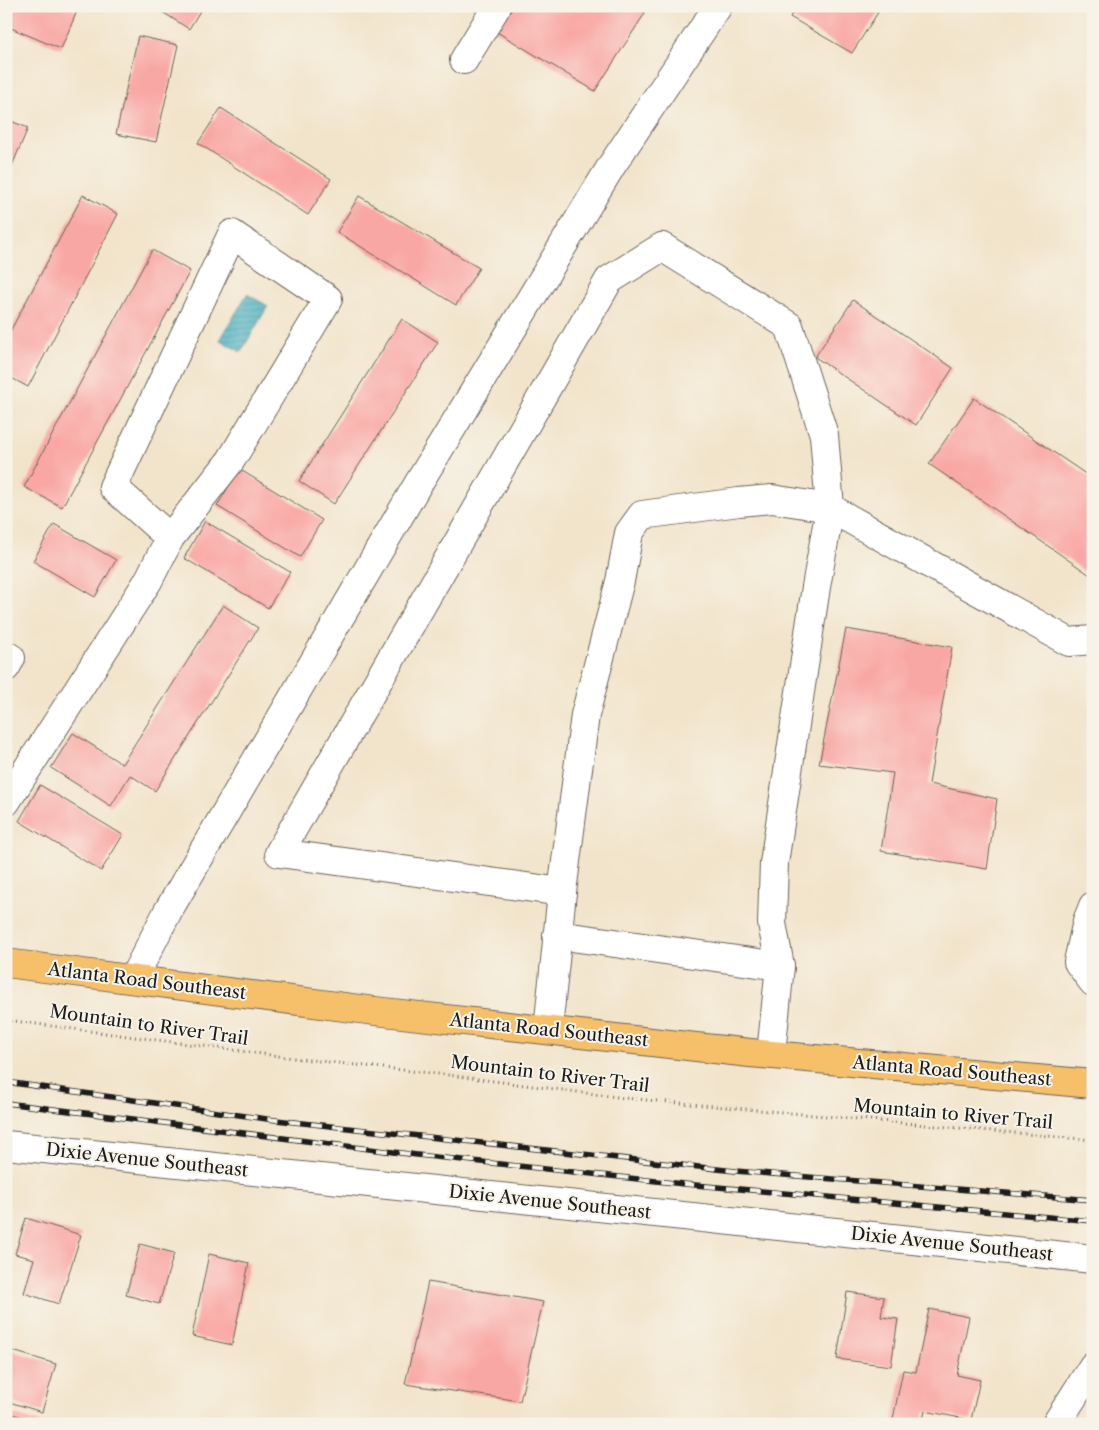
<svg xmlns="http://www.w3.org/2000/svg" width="1099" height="1430" font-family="'Libre Caslon Text',serif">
	<defs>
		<pattern id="water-rules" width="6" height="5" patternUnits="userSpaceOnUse" patternTransform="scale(1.25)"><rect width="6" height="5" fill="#41adbf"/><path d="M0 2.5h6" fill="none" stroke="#368c9a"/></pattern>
	</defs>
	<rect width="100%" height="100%" fill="#f7f3e8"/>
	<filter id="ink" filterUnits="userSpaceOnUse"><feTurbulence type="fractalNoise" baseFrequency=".02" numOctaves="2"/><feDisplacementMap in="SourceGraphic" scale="10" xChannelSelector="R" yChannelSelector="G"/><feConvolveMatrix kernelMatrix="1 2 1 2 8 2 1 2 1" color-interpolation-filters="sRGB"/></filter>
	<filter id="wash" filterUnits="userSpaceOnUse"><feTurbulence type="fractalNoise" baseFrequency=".0096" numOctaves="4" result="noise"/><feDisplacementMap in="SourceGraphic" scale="20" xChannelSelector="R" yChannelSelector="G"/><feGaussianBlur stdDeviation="1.12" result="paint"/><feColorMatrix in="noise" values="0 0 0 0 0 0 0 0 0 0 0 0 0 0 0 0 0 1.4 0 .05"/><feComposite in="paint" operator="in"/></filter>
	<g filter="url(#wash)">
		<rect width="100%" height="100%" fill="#f2e4cb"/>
		<!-- water -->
		<path fill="url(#water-rules)" stroke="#2e646e" d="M247 294 268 306 241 352 220 340Z"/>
		<g id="blocks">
			<!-- building -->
			<g fill="#f9a7a4">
				<path d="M6 6H66L77 11 61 49 6 26Z"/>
				<path d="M153 6H203L189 29Z"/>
				<path d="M505 6H637L645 13 595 91 492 29Z"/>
				<path d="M797 6H882L852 53 790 17Z"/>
				<path d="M138 36 178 45 156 142 116 134Z"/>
				<path d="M221 108 331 179 308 215 198 143Z"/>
				<path d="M6 119 28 128 11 168 6 167Z"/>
				<path d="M83 195 118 214 28 387 6 375V339Z"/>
				<path d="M359 196 479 268 456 305 337 232Z"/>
				<path d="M152 250 190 271 62 507 24 487Z"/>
				<path d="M853 300 953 368 916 425 815 357Z"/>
				<path d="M402 319 438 342 334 504 299 481Z"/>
				<path d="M974 398 1093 479V577L929 464Z"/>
				<path d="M239 469 322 520 300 557 217 506Z"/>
				<path d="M205 521 290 572 268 608 184 558Z"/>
				<path d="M54 524 116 560 95 597 33 561Z"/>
				<path d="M223 605 258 628 155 791 130 775 111 806 51 768 73 733 122 764Z"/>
				<path d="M846 629 952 647 929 784 997 799 987 869 881 851 893 773 819 764Z"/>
				<path d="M40 785 123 835 101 871 19 821Z"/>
				<path d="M26 1218 81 1235 59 1304 24 1293 34 1259 15 1254Z"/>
				<path d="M140 1244 174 1253 159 1304 126 1295Z"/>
				<path d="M209 1254 249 1263 232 1345 192 1336Z"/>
				<path d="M428 1282 543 1302 520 1401 405 1384Z"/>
				<path d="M847 1292 884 1297 881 1317 898 1319 891 1366 837 1359Z"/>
				<path d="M929 1309 969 1317 957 1375 980 1380 971 1420 925 1411 922 1424H892L903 1370 916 1372Z"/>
				<path d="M6 1349 56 1364 42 1412 6 1401Z"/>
				<path d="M6 1412 41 1423V1424H6Z"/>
			</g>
		</g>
	</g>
	<g filter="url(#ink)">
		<use href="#blocks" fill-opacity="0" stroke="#676259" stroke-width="1"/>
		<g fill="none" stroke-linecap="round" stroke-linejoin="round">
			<!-- minor casing -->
			<g stroke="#676259" stroke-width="30">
				<g id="minor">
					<path d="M464 60 497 6"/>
					<path d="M6 655 11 658 6 667"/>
					<path d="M6 802 148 581 170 538 231 460 328 299 232 234 113 487 170 538"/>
					<path d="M562 892 585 715 620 581 629 533 642 515 739 502 772 499 830 508 1069 642 1093 640"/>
					<path d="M1093 906 1087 921 1078 962 1093 982"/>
					<path d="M557 935 780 966 771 1054"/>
					<path d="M133 979 168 911 418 484 612 165 718 6"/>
					<path d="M548 1030 562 892 279 853 609 280 662 247 789 326 824 435 830 508 816 587 774 863 772 923 780 966"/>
					<path d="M6 1145 1093 1259"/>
					<path d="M1056 1424 1093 1366"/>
				</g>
			</g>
			<!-- major casing -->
			<g stroke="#676259" stroke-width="30">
				<path id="major" d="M6 963 375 1011 750 1053 1093 1084"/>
			</g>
			<!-- path -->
			<path stroke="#676259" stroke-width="3" stroke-dasharray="1 4" stroke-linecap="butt" d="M6 1020 301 1059 448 1075 624 1098 1093 1140"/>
			<!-- minor -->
			<use href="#minor" stroke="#fff" stroke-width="28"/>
			<!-- major -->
			<use href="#major" stroke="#f6c06b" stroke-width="28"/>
			<!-- rail casing -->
			<g stroke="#1c1c1c" stroke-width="5.5">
				<g id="rail">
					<path d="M6 1082 267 1119 735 1171 1093 1200"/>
					<path d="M6 1103 417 1155 684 1184 1093 1221"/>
				</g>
			</g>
			<!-- rail -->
			<use href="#rail" stroke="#f7f3e8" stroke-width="4" stroke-dasharray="11" stroke-linecap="butt"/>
		</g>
	</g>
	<g text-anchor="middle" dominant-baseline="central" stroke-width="4" stroke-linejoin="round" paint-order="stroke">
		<!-- street labels -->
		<g font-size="18" fill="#1c1c1c" stroke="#f7f3e8">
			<text transform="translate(147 981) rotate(7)">Atlanta Road Southeast</text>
			<text transform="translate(149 1025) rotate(8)">Mountain to River Trail</text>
			<text transform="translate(549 1030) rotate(6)">Atlanta Road Southeast</text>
			<text transform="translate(952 1071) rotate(5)">Atlanta Road Southeast</text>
			<text transform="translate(550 1074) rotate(7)">Mountain to River Trail</text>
			<text transform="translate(953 1114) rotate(5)">Mountain to River Trail</text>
			<text transform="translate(147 1160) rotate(6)">Dixie Avenue Southeast</text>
			<text transform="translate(550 1202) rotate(6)">Dixie Avenue Southeast</text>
			<text transform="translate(952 1244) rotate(6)">Dixie Avenue Southeast</text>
		</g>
	</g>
	<!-- margin -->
	<rect width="1099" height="1430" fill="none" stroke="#f7f3e8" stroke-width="25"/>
</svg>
